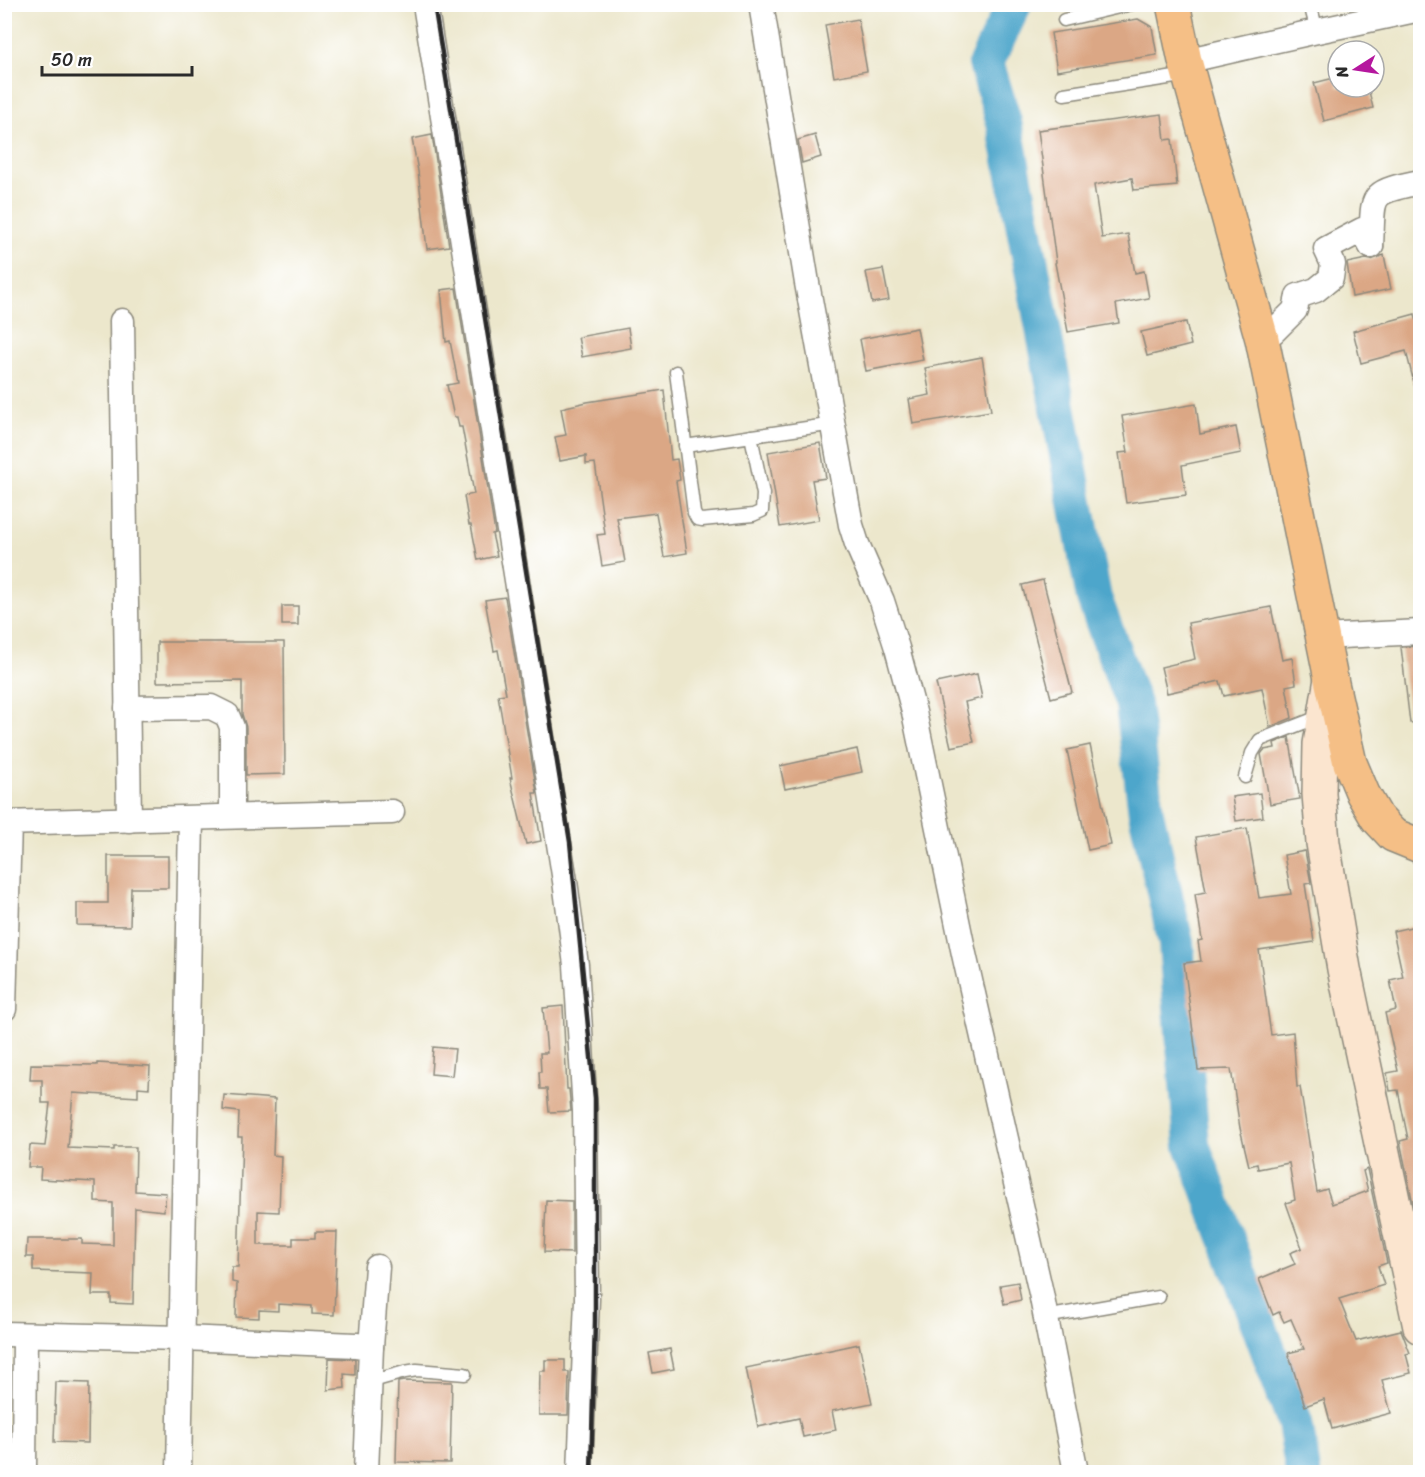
<svg xmlns="http://www.w3.org/2000/svg" width="1425" height="1477" font-family="Sriracha,sans-serif">
	<rect width="100%" height="100%" fill="#fff"/>
	<filter id="ink" filterUnits="userSpaceOnUse"><feTurbulence type="fractalNoise" baseFrequency=".0167" numOctaves="2"/><feDisplacementMap in="SourceGraphic" scale="12" xChannelSelector="R" yChannelSelector="G"/><feConvolveMatrix kernelMatrix="1 2 1 2 8 2 1 2 1" color-interpolation-filters="sRGB"/></filter>
	<filter id="wash" filterUnits="userSpaceOnUse"><feTurbulence type="fractalNoise" baseFrequency=".008" numOctaves="4" result="noise"/><feDisplacementMap in="SourceGraphic" scale="24" xChannelSelector="R" yChannelSelector="G"/><feGaussianBlur stdDeviation="1.35" result="paint"/><feColorMatrix in="noise" values="0 0 0 0 0 0 0 0 0 0 0 0 0 0 0 0 0 1.4 0 .05"/><feComposite in="paint" operator="in"/></filter>
	<g filter="url(#wash)">
		<rect width="100%" height="100%" fill="#ece7cc"/>
		<g fill="none" stroke-linecap="round" stroke-linejoin="round">
			<!-- river -->
			<path stroke="#4ea6cb" stroke-width="36" d="M1014 4 986 63 1004 122 1094 598 1133 704 1146 813 1176 943 1192 1145 1295 1423 1303 1472"/>
		</g>
		<g id="blocks">
			<!-- building -->
			<g fill="#dba785">
				<path d="M858 19 867 71 834 77 825 25Z"/>
				<path d="M1138 19 1152 27 1157 55 1057 71 1051 33Z"/>
				<path d="M1338 77V87H1368L1373 108 1324 121 1314 83Z"/>
				<path d="M1162 114 1165 140 1172 139 1177 186 1134 190 1132 178 1094 185 1102 238 1128 234 1135 273 1144 271 1149 298 1116 304 1119 323 1068 332 1055 263 1056 262 1038 130Z"/>
				<path d="M432 135 449 246 427 249 418 171 412 139Z"/>
				<path d="M815 135 821 157 802 163 798 140Z"/>
				<path d="M1384 255 1391 289 1352 297 1347 263 1366 259 1371 260Z"/>
				<path d="M883 269 889 300 872 303 866 272Z"/>
				<path d="M456 288 495 533 492 534 497 556 478 560 471 525H469L464 496 474 494 469 465 462 427H459L457 417H454L447 385 458 383 450 341 446 342 441 290Z"/>
				<path d="M1415 314 1420 334V386L1415 387 1406 351 1361 363 1353 331Z"/>
				<path d="M1186 322 1191 345 1147 356 1141 332Z"/>
				<path d="M628 328 631 348 582 357 578 337Z"/>
				<path d="M917 328 923 360 866 371 860 339Z"/>
				<path d="M982 357 991 411 913 424 909 399 930 395 925 368Z"/>
				<path d="M664 390 671 460 677 459 680 480 676 481 687 553 664 557 656 513 617 518 625 562 602 566 597 535 605 534 595 463 586 464V456L560 461 555 437 566 435 561 408 587 402Z"/>
				<path d="M1196 404 1200 434 1236 427 1241 453 1182 465 1186 495 1126 503 1119 453 1128 452 1122 416Z"/>
				<path d="M820 443 826 478 812 480 819 520 780 527 768 452Z"/>
				<path d="M1043 580 1072 692 1051 698 1022 585Z"/>
				<path d="M505 597 537 793H533L541 841 526 844 510 778H512L498 695 506 694 498 650 494 651 485 600Z"/>
				<rect x="282" y="606" width="16" height="19"/>
				<path d="M1271 607 1282 660 1292 658 1296 684 1286 686 1292 718 1270 727 1262 688 1224 696 1220 681 1167 693 1161 667 1195 659 1188 623Z"/>
				<path d="M157 642H284L285 774 246 775V727L242 714V681L157 682Z"/>
				<path d="M1420 646V722L1410 723 1401 647Z"/>
				<path d="M977 674 982 698 965 702 974 742 951 747 936 683Z"/>
				<path d="M1289 737 1300 799 1270 804 1261 754 1264 750 1275 748 1274 743Z"/>
				<path d="M1090 745 1111 845 1088 850 1067 750Z"/>
				<path d="M857 749 862 772 785 789 780 766Z"/>
				<path d="M1260 793 1263 817 1236 821 1232 797Z"/>
				<path d="M1247 828 1259 898 1291 894 1284 855 1305 851 1311 883 1305 884 1314 942 1259 950 1271 1035 1293 1032 1297 1087H1300L1317 1192 1327 1189 1332 1204 1368 1191 1363 1171 1367 1169 1387 1263 1378 1266 1384 1285 1339 1299 1356 1341 1401 1330 1410 1353 1406 1354 1411 1373 1382 1380 1391 1413 1332 1429 1324 1399 1305 1406 1288 1353 1304 1349 1291 1319 1284 1322 1279 1312 1273 1315 1259 1279 1295 1264 1290 1253 1302 1248 1286 1203 1295 1200 1289 1163 1258 1169 1257 1164 1249 1166 1240 1128 1231 1069 1198 1070 1184 963 1201 961 1198 941 1202 940 1195 894 1206 892 1196 837Z"/>
				<path d="M108 856H168V888H131L130 926 77 925V903H108Z"/>
				<path d="M1420 925V1222L1417 1223 1400 1141 1408 1139 1398 1090 1390 1091 1387 1073 1398 1071 1385 1013 1396 1010 1390 980 1403 977 1393 931Z"/>
				<path d="M563 1006 567 1089H569L571 1111 549 1112 547 1089H540L539 1072H541L540 1053H547L543 1008Z"/>
				<path d="M433 1047 455 1049 452 1076 431 1074Z"/>
				<path d="M97 1063 150 1066 149 1088 138 1087V1097L73 1093 68 1148 114 1150V1147H136L135 1191 166 1193 164 1211 135 1208 133 1304 111 1303V1295H92L93 1273 33 1271V1257H26L27 1239H82V1244L113 1245V1203L95 1202V1182L40 1179 41 1167H28L30 1145 45 1146 50 1103H42V1080H30L31 1064 97 1065Z"/>
				<path d="M224 1095 275 1099 273 1155 281 1156 279 1212 258 1211V1245H293V1238H315V1232H337L334 1315 312 1314V1306L278 1304V1311L259 1310V1318L236 1317 237 1283 232 1282V1267H238L242 1137H238L239 1112 223 1110Z"/>
				<path d="M546 1200 572 1201V1253L544 1252Z"/>
				<path d="M1018 1282 1021 1300 1004 1304 1000 1285Z"/>
				<path d="M859 1344 872 1403 832 1411 836 1430 803 1437 799 1418 758 1427 746 1368Z"/>
				<path d="M670 1349 674 1369 653 1373 649 1353Z"/>
				<path d="M329 1358 355 1359V1375L344 1374 345 1388 328 1390Z"/>
				<path d="M545 1360H565V1372H569L568 1415H539L540 1371H545Z"/>
				<path d="M404 1381 452 1382 450 1463 396 1462 398 1382Z"/>
				<path d="M56 1382 89 1383 88 1443 54 1442Z"/>
			</g>
		</g>
	</g>
	<g filter="url(#ink)">
		<use href="#blocks" fill-opacity="0" stroke="#8c897c" stroke-width="1.5"/>
		<g fill="none" stroke-linecap="round" stroke-linejoin="round">
			<!-- lane casing -->
			<g stroke="#8c897c" stroke-width="15">
				<g id="lane">
					<path d="M1310 4 1317 31"/>
					<path d="M1064 20 1132 4"/>
					<path d="M1064 94 1188 75"/>
					<path d="M676 372 694 513 697 519 702 520 753 515 762 511 763 494 751 436"/>
					<path d="M685 446 834 424"/>
					<path d="M1245 777 1252 753 1260 740 1321 716"/>
					<path d="M1045 1317 1159 1297"/>
					<path d="M369 1382 405 1372 417 1370 465 1374"/>
				</g>
			</g>
			<!-- street casing -->
			<g stroke="#8c897c" stroke-width="27">
				<g id="street">
					<path d="M425 4 565 881 576 965 585 1111 587 1299 580 1472"/>
					<path d="M761 4 807 283 851 525 857 544 882 601 897 648 914 712 964 954 1041 1293 1076 1472"/>
					<path d="M1185 61 1317 31 1420 9"/>
					<path d="M1371 246C1374 194 1366 193 1420 182"/>
					<path d="M122 321 129 820"/>
					<path d="M1262 339 1273 332 1295 310 1298 296 1316 290 1331 278 1333 264 1326 249 1362 230 1371 246"/>
					<path d="M1322 637 1420 632"/>
					<path d="M127 708 211 707 227 715 232 727V816"/>
					<path d="M4 823C134 820 263 816 392 812"/>
					<path d="M4 1009 9 823"/>
					<path d="M4 1334 182 1338 356 1345 371 1347 366 1472"/>
					<path d="M371 1347 377 1267"/>
					<path d="M24 1472 25 1335"/>
					<path d="M179 1472 191 819"/>
				</g>
			</g>
			<!-- secondary casing -->
			<g stroke="#8c897c" stroke-width="36">
				<path id="secondary" d="M1331 679 1320 744 1319 794 1323 843 1344 969 1420 1327"/>
			</g>
			<!-- primary casing -->
			<g stroke="#8c897c" stroke-width="36">
				<path id="primary" d="M1173 4 1185 61 1262 339 1331 679 1350 763 1363 794 1377 818 1393 835 1420 846"/>
			</g>
			<!-- lane -->
			<use href="#lane" stroke="#fff" stroke-width="12"/>
			<!-- street -->
			<use href="#street" stroke="#fff" stroke-width="24"/>
			<!-- secondary -->
			<use href="#secondary" stroke="#fbe5cf" stroke-width="33"/>
			<!-- primary -->
			<use href="#primary" stroke="#f5bf86" stroke-width="33"/>
			<!-- rail -->
			<path stroke="#2b2b2b" stroke-width="4.5" d="M434 4 570 842 595 1098V1321L591 1472"/>
		</g>
	</g>
	<!-- margin -->
	<rect width="1425" height="1477" fill="none" stroke="#fff" stroke-width="24"/>
	<!-- north arrow -->
	<g transform="translate(1356 69) rotate(258)"><circle r="28" fill="#ffffff" stroke="#aaaaaa" stroke-width="1.5"/>
	<path d="M0-4.5L10 22L0 15L-10 22Z" fill="#b5179e"/>
	<text y="-9" font-size="16" font-weight="bold" text-anchor="middle" fill="#2b2b2b">N</text>
	</g>
	<!-- scale -->
	<path d="M42 66v9h150v-9" fill="none" stroke="#2b2b2b" stroke-width="3"/>
	<text x="51" y="66" font-size="18" fill="#2b2b2b" stroke="#ffffff" stroke-width="4.5" paint-order="stroke">50 m</text>
</svg>
